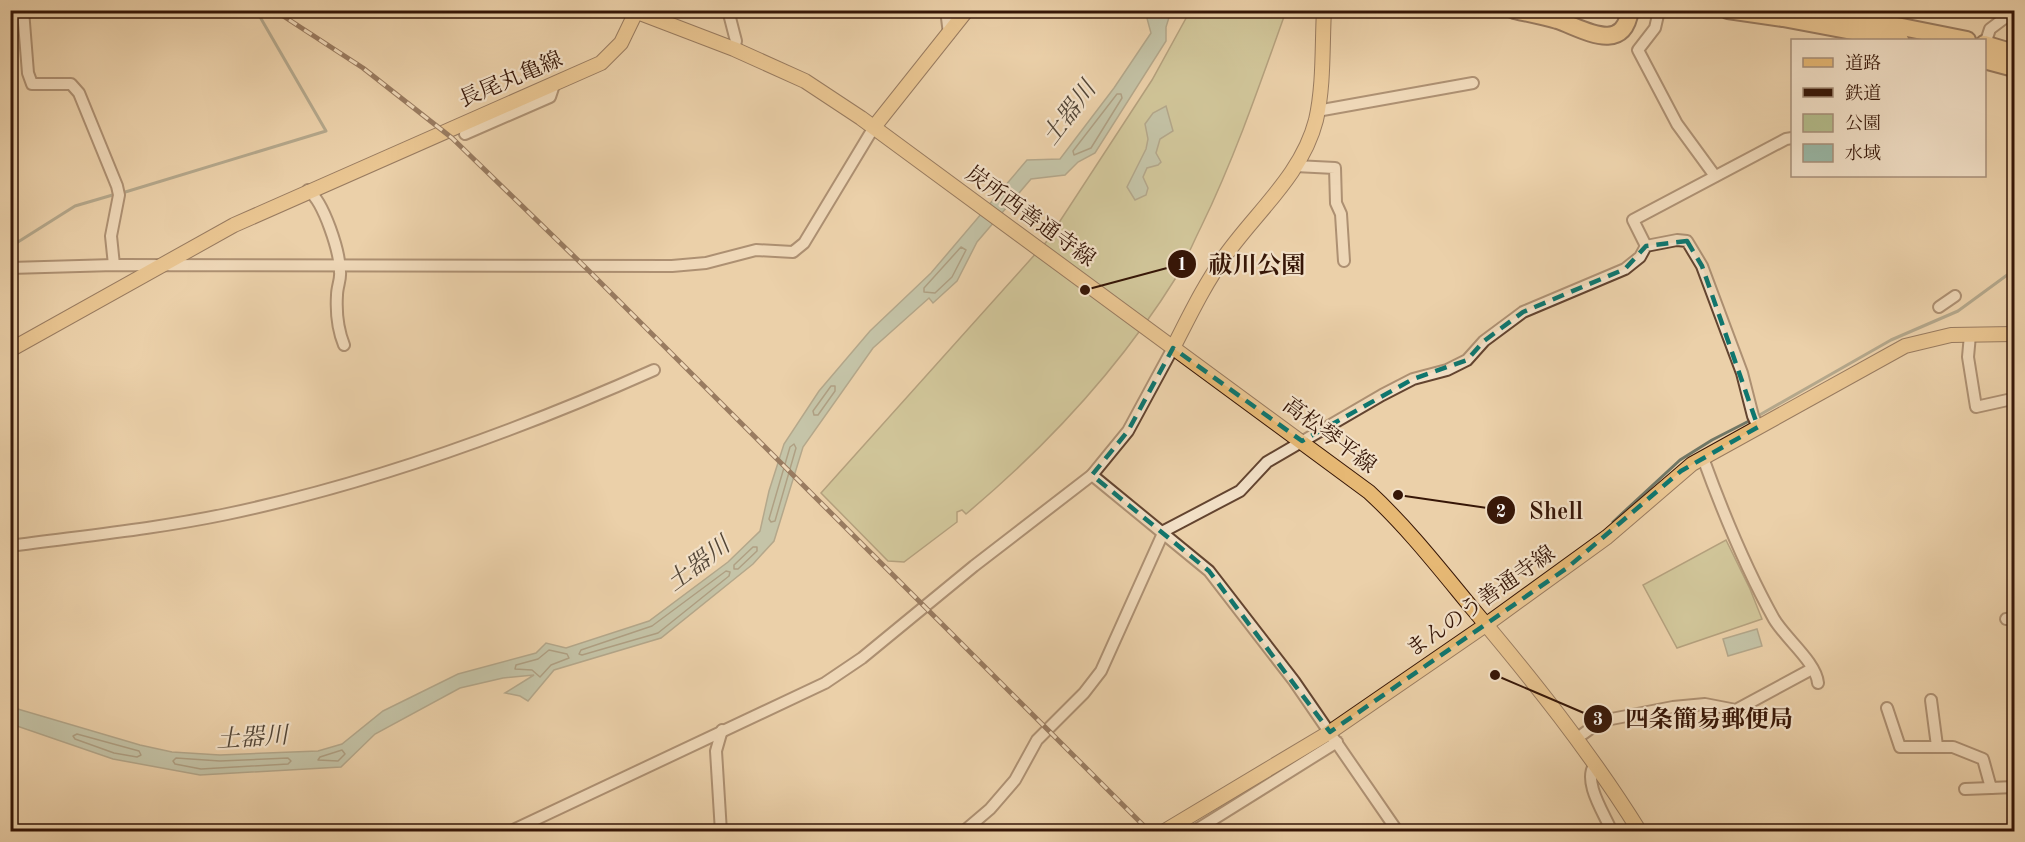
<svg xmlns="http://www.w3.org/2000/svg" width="2025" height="842" font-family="'Old Standard TT','Noto Serif JP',serif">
	<rect width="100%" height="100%" fill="#ebd0a9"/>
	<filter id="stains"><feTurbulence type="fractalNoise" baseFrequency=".00333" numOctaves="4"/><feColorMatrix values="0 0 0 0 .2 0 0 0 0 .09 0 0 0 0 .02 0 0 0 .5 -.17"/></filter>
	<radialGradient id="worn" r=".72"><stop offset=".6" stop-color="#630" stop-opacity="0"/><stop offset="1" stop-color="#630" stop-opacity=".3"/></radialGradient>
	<!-- green -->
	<g fill="#b3bc8b" stroke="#746949" stroke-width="1.5">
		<path d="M1190 11H1286C1260 84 1235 157 1201 227 1193 243 1186 260 1177 276 1121 366 1047 446 966 514L962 510 957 512V522L904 562 888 561 821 493 1047 241 1152 80Z"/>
		<path d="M1726 540 1750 589 1762 619 1677 648 1643 585Z"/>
	</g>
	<!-- water -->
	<g fill="#98b7a6" stroke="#717766" stroke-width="1.5">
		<path d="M1145 11H1171L1166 27V41L1095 153 1078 162 1065 175 1031 179 977 242 957 281 933 303 929 298 873 348 803 447 774 541 753 564 661 638 554 670 528 701 520 696 505 693 534 675 503 678 460 688 375 734 341 767 200 775 113 759 11 724V707L140 745 172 752 220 755 318 751 342 744 383 711 458 674 536 653 546 643 566 648 649 621 728 562 760 531 769 491 784 444 819 391 870 331 931 273 1027 160 1060 159 1114 88 1151 33Z"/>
		<path d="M1166 106 1173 131 1160 139 1156 153 1161 162 1158 165 1147 168 1143 177 1148 188 1146 195 1135 200 1127 187 1146 149 1148 139 1145 124 1153 113Z"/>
		<path d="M1757 629 1762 646 1728 656 1723 639Z"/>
	</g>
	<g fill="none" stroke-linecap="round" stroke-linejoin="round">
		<!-- shore -->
		<g stroke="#676656" stroke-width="1.5">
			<path d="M1117 94H1121L1122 98 1091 148 1074 155 1073 151Z"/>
			<path d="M961 247 966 250 952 277 935 293 924 292V288Z"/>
			<path d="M835 386V391L818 415H814L813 411 831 386Z"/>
			<path d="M794 444 796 448 775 521 771 522 769 519 790 447Z"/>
			<path d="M753 547H757V551L738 569H734V565Z"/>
			<path d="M726 571 730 572 729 576 658 633 582 655 579 654 581 650 652 626Z"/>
			<path d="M549 650 567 654 569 658 551 665 540 677 532 670 515 669 516 665 538 659Z"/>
			<path d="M77 734 139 751 141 755 137 757 114 753 75 739 73 736Z"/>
			<path d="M342 750 345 754 338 761 318 760 320 757Z"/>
			<path d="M176 758 220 761 288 758 291 761 288 764 201 769 175 764 173 761Z"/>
		</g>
		<!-- stream -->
		<g stroke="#717766" stroke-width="3">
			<path d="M122 193 326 131 256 10"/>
			<path d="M10 247 75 206 116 194"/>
			<path d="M1756 417 1891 340 1958 311 2014 270"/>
			<path d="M1613 522 1680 460 1712 440 1751 420"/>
		</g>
		<!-- minor casing -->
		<g stroke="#634430" stroke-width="14">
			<g id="minor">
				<path d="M23 10 28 73 32 84H71L79 93 117 186 119 195 111 236 114 265"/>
				<path d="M728 10 736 41 734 49"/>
				<path d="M946 10 949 34"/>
				<path d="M1658 15 1655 28 1638 50 1677 124 1715 176"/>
				<path d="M1985 44 1990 29 2014 11"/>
				<path d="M1317 111 1473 83"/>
				<path d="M465 134 550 97 554 85"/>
				<path d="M1295 166 1335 168 1336 203 1341 214 1344 261"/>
				<path d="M308 190C324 202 340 252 340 272 341 279 337 287 337 295 336 311 338 330 344 345"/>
				<path d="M1646 246 1633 220 1786 139 1792 138"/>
				<path d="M10 268 114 265 672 266 706 263 756 250 793 252 804 243 874 127"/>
				<path d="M1939 307 1955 296"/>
				<path d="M1970 335 1968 357 1976 407 2012 399"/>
				<path d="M1703 458C1723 513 1745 567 1774 619 1785 638 1816 662 1818 683"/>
				<path d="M1092 475 1209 571 1294 681 1398 832"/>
				<path d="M10 546C83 536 155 529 227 514 374 483 517 431 654 370"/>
				<path d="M2006 619 2014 618"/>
				<path d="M1931 700 1937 746"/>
				<path d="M1887 708 1900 747H1953L1983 759 1991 788 2014 787"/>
				<path d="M1576 739 1601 721 1673 707 1705 704 1736 710 1810 670"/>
				<path d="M1595 764C1582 781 1604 813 1612 832"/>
				<path d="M1965 789 1991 788"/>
				<path d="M509 832 825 683 862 658 974 566 1092 475 1128 431 1173 348"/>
				<path d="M721 832 716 751 722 730"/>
				<path d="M963 832 990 809 1015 780 1037 740 1084 693 1101 671 1164 531 1240 491 1267 462 1382 395 1413 379 1447 370 1467 360 1484 341 1523 312 1625 269 1640 257 1646 246 1677 240 1687 241 1702 266 1742 373 1753 416 1758 427"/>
				<path d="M1193 832 1337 742"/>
			</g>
		</g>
		<!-- major casing -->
		<g stroke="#361607" stroke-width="16">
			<g id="major">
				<path d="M632 10 734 49 805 81 861 118 1369 492C1407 527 1439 568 1472 608 1532 679 1591 753 1640 832"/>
				<path d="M874 127 967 10"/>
				<path d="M1173 348C1189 317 1204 285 1225 256 1256 212 1302 175 1316 120 1324 85 1322 46 1324 10"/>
				<path d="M10 350 234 225 601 63 621 43 636 12"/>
				<path d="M1163 832 1330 732 1487 624 1607 537 1692 464 1905 346 1951 335 2014 334"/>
			</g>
		</g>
		<!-- highway casing -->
		<g stroke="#361607" stroke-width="20">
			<g id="highway">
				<path d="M1514 10C1528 13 1543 16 1557 20 1582 28 1623 56 1630 10"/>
				<path d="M1728 10 1783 18 1900 40"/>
				<path d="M1817 10 1967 40"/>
				<path d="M1984 44 2014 53"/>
				<path d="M1984 60 2014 68"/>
			</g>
		</g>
		<!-- minor -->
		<use href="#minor" stroke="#f2e0c7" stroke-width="10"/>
		<!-- major -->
		<use href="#major" stroke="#e6b874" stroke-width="14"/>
		<!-- highway -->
		<use href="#highway" stroke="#e6b874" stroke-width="16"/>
		<!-- rail casing -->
		<g stroke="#361607" stroke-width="5">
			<path id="rail" d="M274 10 363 68 452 138 586 268 1150 832"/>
		</g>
		<!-- rail -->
		<use href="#rail" stroke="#f2e0c7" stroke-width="3" stroke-dasharray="9" stroke-linecap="butt"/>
	</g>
	<!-- marked area -->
	<path d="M0 0H2025V842H0ZM1687 241 1702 266 1758 427 1681 471 1567 568 1330 732 1209 571 1092 475 1128 431 1173 348 1302 441 1413 379 1467 360 1484 341 1523 312 1625 269 1646 246Z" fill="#ebd0a9" fill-opacity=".55" fill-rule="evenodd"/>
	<path fill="none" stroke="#0f766e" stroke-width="4.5" stroke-dasharray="12 8" stroke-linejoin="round" d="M1687 241 1702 266 1758 427 1681 471 1567 568 1330 732 1209 571 1092 475 1128 431 1173 348 1302 441 1413 379 1467 360 1484 341 1523 312 1625 269 1646 246Z"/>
	<g text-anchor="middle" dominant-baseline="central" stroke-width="4.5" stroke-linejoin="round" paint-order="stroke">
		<!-- street labels -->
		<g font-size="22" fill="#361607" stroke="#f2e0c7">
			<text transform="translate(511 80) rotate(-23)">長尾丸亀線</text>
			<text transform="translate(1030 217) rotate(36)">炭所西善通寺線</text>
			<text transform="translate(1329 436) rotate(37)">高松琴平線</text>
			<text transform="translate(1481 602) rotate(-35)">まんのう善通寺線</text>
		</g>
		<!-- water labels -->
		<g font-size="24" font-style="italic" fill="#534637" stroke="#f2e0c7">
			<text transform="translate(1070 114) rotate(-53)">土器川</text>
			<text transform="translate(699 565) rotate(-37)">土器川</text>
			<text transform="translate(252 739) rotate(-4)">土器川</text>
		</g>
	</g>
	<!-- callouts -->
	<path fill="none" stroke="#361607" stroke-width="2" d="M1085 290L1182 264M1398 495L1501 510M1495 675L1598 719"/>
	<g fill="#361607" stroke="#f2e0c7" stroke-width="2">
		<circle cx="1085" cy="290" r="6"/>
		<circle cx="1398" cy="495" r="6"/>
		<circle cx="1495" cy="675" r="6"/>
		<circle cx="1182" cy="264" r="15"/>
		<circle cx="1501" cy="510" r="15"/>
		<circle cx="1598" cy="719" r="15"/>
	</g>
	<g font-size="18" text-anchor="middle" font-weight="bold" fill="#fff">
		<text x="1182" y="270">1</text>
		<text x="1501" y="517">2</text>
		<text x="1598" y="725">3</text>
	</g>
	<g font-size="24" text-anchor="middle" font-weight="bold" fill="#361607" stroke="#f2e0c7" stroke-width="4.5" stroke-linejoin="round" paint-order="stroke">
		<text x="1257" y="273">祓川公園</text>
		<text x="1556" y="519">Shell</text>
		<text x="1709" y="727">四条簡易郵便局</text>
	</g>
	<!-- margin -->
	<rect width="2025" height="842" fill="none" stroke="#ebd0a9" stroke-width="36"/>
	<rect x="12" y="12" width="2001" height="818" fill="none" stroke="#361607" stroke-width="3"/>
	<rect x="18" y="18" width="1989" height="806" fill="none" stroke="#361607" stroke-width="1.5"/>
	<!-- legend -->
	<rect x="1791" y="39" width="195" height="138" fill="#f2e0c7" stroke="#a78f7a" stroke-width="1.5"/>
	<rect x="1803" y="58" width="30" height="9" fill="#e6b874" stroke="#a78f7a" stroke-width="1.5"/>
	<text x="1845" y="69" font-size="18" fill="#361607">道路</text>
	<rect x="1803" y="88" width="30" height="9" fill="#361607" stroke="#a78f7a" stroke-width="1.5"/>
	<text x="1845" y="99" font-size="18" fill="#361607">鉄道</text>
	<rect x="1803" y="114" width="30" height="18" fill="#b3bc8b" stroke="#a78f7a" stroke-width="1.5"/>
	<text x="1845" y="129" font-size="18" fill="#361607">公園</text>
	<rect x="1803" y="144" width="30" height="18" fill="#98b7a6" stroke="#a78f7a" stroke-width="1.5"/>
	<text x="1845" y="159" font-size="18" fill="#361607">水域</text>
	<rect width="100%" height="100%" filter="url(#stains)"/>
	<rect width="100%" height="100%" fill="url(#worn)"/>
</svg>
